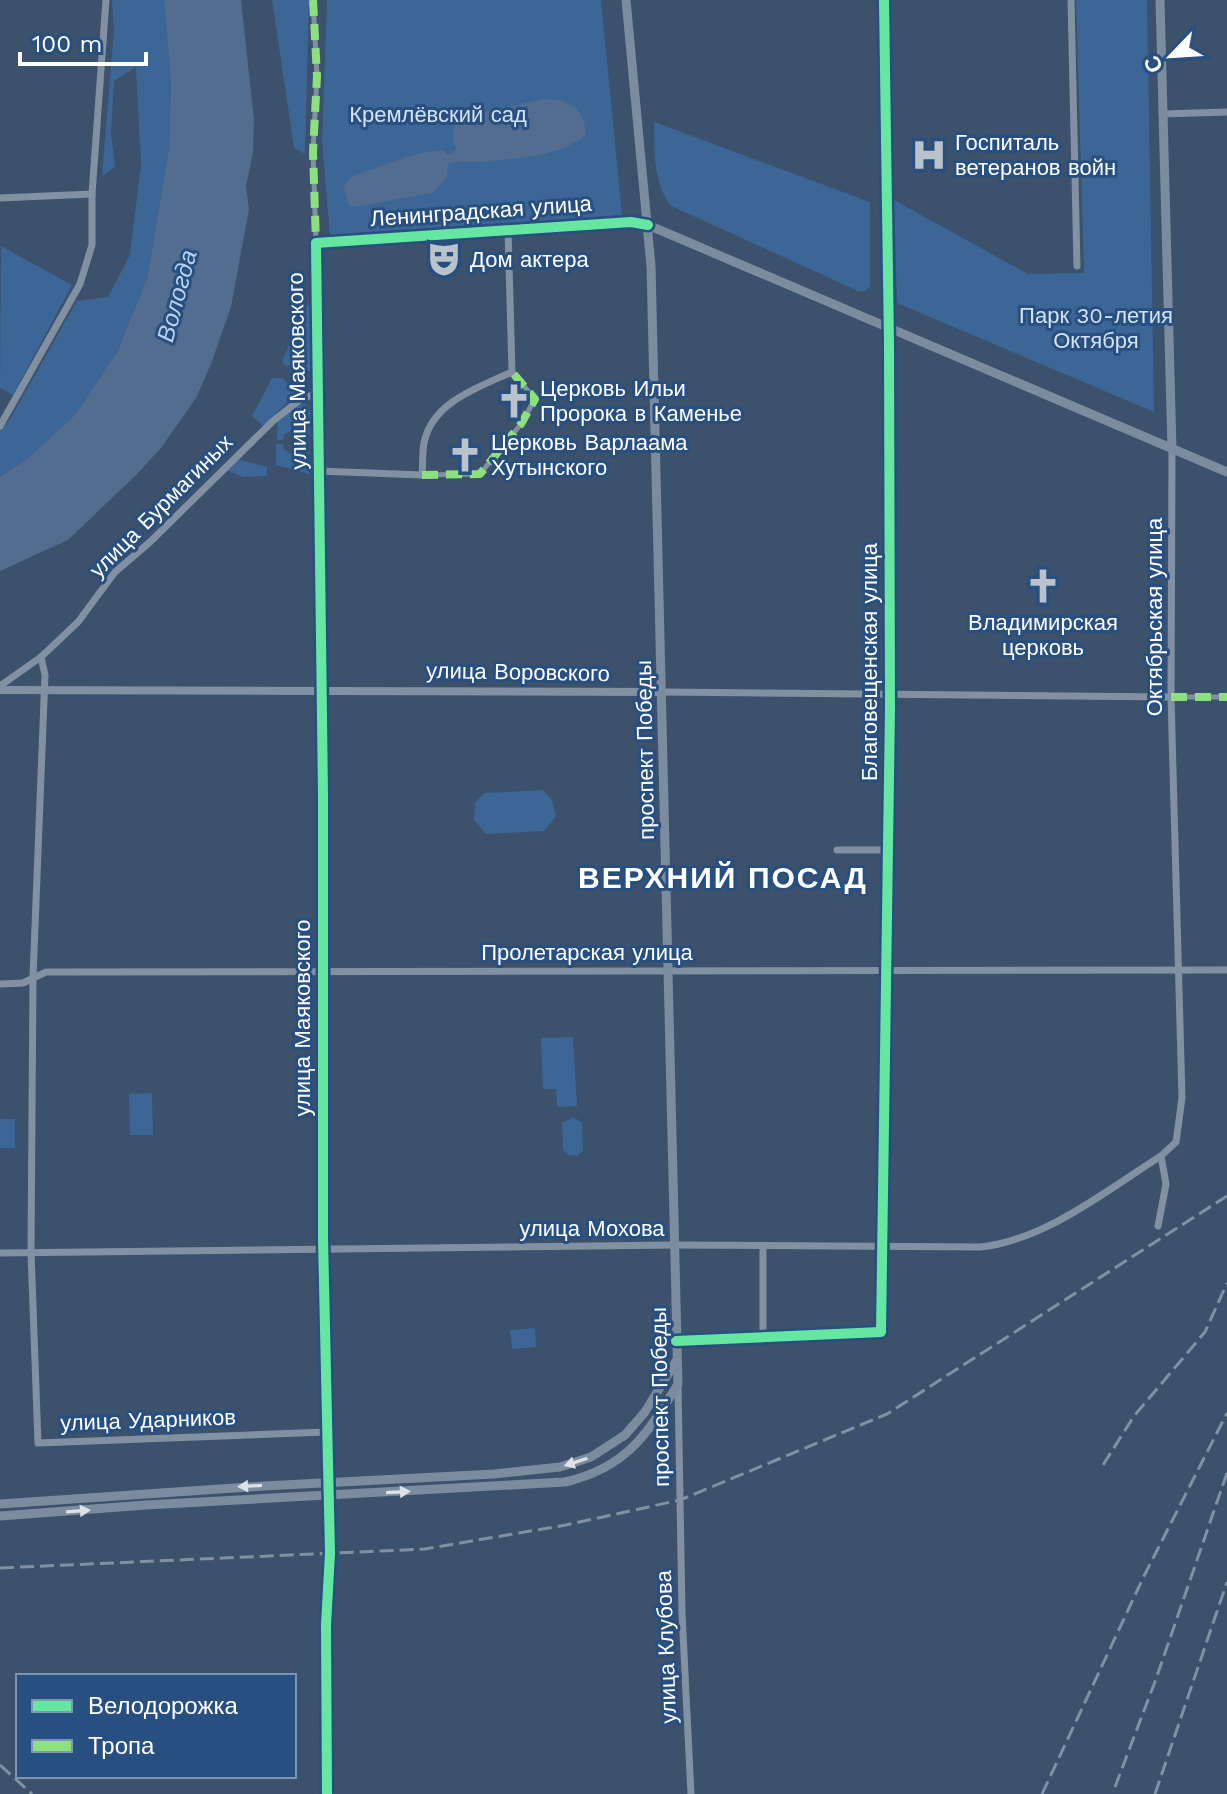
<svg xmlns="http://www.w3.org/2000/svg" width="1227" height="1794" font-family="'Work Sans',sans-serif">
	<rect width="100%" height="100%" fill="#3b516c"/>
	<!-- green -->
	<g fill="#3c6696">
		<path d="M112 0H164L171 83 169 147 147 279 117 352 75 415 27 459 0 477V431L10 419 77 301 108 297 130 255 141 165 136 67 114 81 111 132 115 167 102 176 114 30Z"/>
		<path d="M272 0H309L305 154 294 148Z"/>
		<path d="M327 0H601L622 215 330 236 322 141Z"/>
		<path d="M1076 0H1147L1154 412 897 303 894 200 1028 274 1084 273Z"/>
		<path d="M654 122 870 202V286L866 291H858L671 206C652 181 655 151 654 122Z"/>
		<path d="M1 246 72 285 13 395 0 388Z"/>
		<path d="M308 304 311 307 312 371 300 372 296 366H285L282 361Z"/>
		<path d="M272 378H282L290 385 296 383 300 390 263 426 252 416Z"/>
		<path d="M306 404 310 412 309 439 305 432 295 428 284 435 283 440H277L278 420 298 405Z"/>
		<path d="M308 443 309 474 276 465V444H283L284 449 289 453 302 454Z"/>
		<path d="M237 459 267 467V476L243 477 226 470Z"/>
		<path d="M543 790 552 800 556 816 544 831 486 834 474 820 475 803 484 793Z"/>
		<path d="M573 1037 577 1106 557 1107 556 1089H543L541 1038Z"/>
		<path d="M152 1093 153 1135H130L129 1094Z"/>
		<path d="M574 1117 582 1123 583 1150 577 1156 568 1155 563 1150 562 1123Z"/>
		<rect x="0" y="1119" width="15" height="29"/>
		<path d="M535 1328 536 1347 512 1349 510 1330Z"/>
	</g>
	<!-- water -->
	<g fill="#526d8f">
		<path d="M164 0H241L254 120 253 153 246 186 249 209 231 307 211 364 196 398 161 448 136 475 68 540 0 571V477L27 459 75 415 117 352 147 279 169 147 171 83Z"/>
		<path d="M545 99C570 100 584 107 586 134 564 157 510 159 478 162 467 163 459 160 448 164L447 177 433 193 353 207 349 205 343 188 350 178C374 169 419 149 444 151L447 155 456 150 453 139 454 126 465 116Z"/>
	</g>
	<g fill="none" stroke-linecap="round" stroke-linejoin="round">
		<!-- pedestrian -->
		<g stroke="#8191a2" stroke-width="5">
			<path d="M313 0 317 76 313 152 316 243"/>
			<path d="M422 475 480 474 521 424 535 399 512 372"/>
			<path d="M1171 697H1227"/>
		</g>
		<!-- minor -->
		<g stroke="#8191a2" stroke-width="7">
			<path d="M1071 0 1077 266"/>
			<path d="M1162 114 1227 112"/>
			<path d="M0 198 92 194"/>
			<path d="M0 426 80 284 92 245V194L106 0"/>
			<path d="M318 471 422 475C423 465 422 453 424 443 432 402 479 387 512 372L508 228"/>
			<path d="M41 657 45 675 33 977 32 1113 31 1252 38 1443 326 1432"/>
			<path d="M0 686 41 657 78 622 115 572 150 542 273 421 301 399 318 393"/>
			<path d="M662 692 1171 697"/>
			<path d="M837 850H888"/>
			<path d="M0 984 23 983 46 972 1227 970"/>
			<path d="M1158 1226 1166 1184 1161 1156 1176 1142 1182 1098 1171 697 1172 449"/>
			<path d="M763 1246V1338"/>
			<path d="M0 1253 674 1245 980 1247C1044 1241 1107 1190 1161 1156"/>
			<path d="M676 1341 881 1332 890 708 889 345 884 0"/>
			<path d="M678 1384 682 1613 691 1794"/>
			<path d="M327 1794 326 1625 330 1553 323 1238V797L316 243 631 222 648 225"/>
		</g>
		<!-- tertiary -->
		<path stroke="#8191a2" stroke-width="8" d="M0 690 662 692"/>
		<!-- secondary -->
		<g stroke="#7c8c9f" stroke-width="9">
			<path d="M1160 0 1172 449"/>
			<path d="M648 225 1227 472"/>
			<path d="M0 1504 264 1486 494 1474 560 1467 591 1457 625 1435 645 1412 676 1361"/>
			<path d="M0 1516 146 1505 565 1482C626 1468 647 1435 678 1384L651 266 626 0"/>
		</g>
		<!-- rail -->
		<g stroke="#8291a2" stroke-width="3" stroke-dasharray="14 6" stroke-linecap="butt">
			<path d="M1103 1465 1134 1416 1205 1332 1227 1283"/>
			<path d="M0 1568 425 1549 566 1525 680 1500 887 1414 1227 1196"/>
			<path d="M0 1765 32 1794"/>
			<path d="M1115 1787 1156 1679 1227 1473"/>
			<path d="M1042 1794 1144 1576 1227 1413"/>
			<path d="M1155 1794 1227 1582"/>
		</g>
		<!-- quiet -->
		<g stroke="#8de07e" stroke-width="8" stroke-dasharray="16 8" stroke-linecap="butt">
			<path d="M313 0 317 76 313 152 316 243"/>
			<path d="M422 475 480 474 521 424 535 399 512 372"/>
			<path d="M1171 697H1227"/>
		</g>
		<!-- cycleway casing -->
		<g stroke="#274f80" stroke-width="15">
			<g id="cycleway">
				<path d="M676 1341 881 1332 890 708 889 345 884 0"/>
				<path d="M327 1794 326 1625 330 1553 323 1238V797L316 243 631 222 648 225"/>
			</g>
		</g>
		<!-- cycleway -->
		<use href="#cycleway" stroke="#66e7a1" stroke-width="10"/>
	</g>
	<!-- one-way arrows -->
	<defs><path id="oneway-solid" d="M-6-.8H1V-3.2L6.5 0L1 3.2V.8H-6Z" transform="scale(2)"/></defs>
	<g fill="#dee2e7">
		<use href="#oneway-solid" transform="translate(576 1462) rotate(162)"/>
		<use href="#oneway-solid" transform="translate(250 1486) rotate(177)"/>
		<use href="#oneway-solid" transform="translate(398 1492) rotate(-3)"/>
		<use href="#oneway-solid" transform="translate(78 1511) rotate(-4)"/>
	</g>
	<!-- icons -->
	<defs>
		<g id="hospital-bare" transform="scale(2.76)"><path d="M-5-5h3v3.5h4V-5h3V5h-3V1.5h-4V5h-3Z" fill="#bac2cc" stroke="#274f80" stroke-width="2.5" paint-order="stroke"/></g>
		<g id="theatre-bare" transform="scale(2.76)"><path d="M-5-5.5Q0-4 5-5.5V0Q5 5 0 6Q-5 5-5 0ZM-3.3-2.5H-1v1.5H-3.3ZM1-2.5H3.3v1.5H1ZM-2.8 1Q0 5.5 2.8 1Z" fill="#bac2cc" stroke="#274f80" stroke-width="2.5" paint-order="stroke"/></g>
		<g id="church-bare" transform="scale(2.76)"><path d="M-1.2-6h2.4v3.5h3.3v2.4h-3.3V6h-2.4V-.1h-3.3v-2.4h3.3Z" fill="#bac2cc" stroke="#274f80" stroke-width="2.5" paint-order="stroke"/></g>
	</defs>
	<g fill-rule="evenodd">
		<use href="#hospital-bare" x="929" y="155"/>
		<use href="#theatre-bare" x="444" y="259"/>
		<use href="#church-bare" x="514" y="401"/>
		<use href="#church-bare" x="465" y="455"/>
		<use href="#church-bare" x="1043" y="586"/>
	</g>
	<g text-anchor="middle" dominant-baseline="central" stroke-width="6" stroke-linejoin="round" paint-order="stroke">
		<!-- park labels -->
		<g font-size="22" fill="#d2e2f5" stroke="#274f80">
			<text x="438" y="114">Кремлёвский сад</text>
			<text x="1096" y="315">Парк 30-летия<tspan x="1096" dy="25">Октября</tspan></text>
		</g>
		<!-- poi labels -->
		<g font-size="22" fill="#fff" stroke="#274f80" text-anchor="start">
			<text x="955" y="142">Госпиталь<tspan x="955" dy="25">ветеранов войн</tspan></text>
			<text x="470" y="259">Дом актера</text>
			<text x="540" y="388">Церковь Ильи<tspan x="540" dy="25">Пророка в Каменье</tspan></text>
			<text x="491" y="442">Церковь Варлаама<tspan x="491" dy="25">Хутынского</tspan></text>
			<text x="1043" y="622" text-anchor="middle">Владимирская<tspan x="1043" dy="25">церковь</tspan></text>
		</g>
		<!-- street labels -->
		<g font-size="22" fill="#fff" stroke="#274f80">
			<text transform="translate(481 211) rotate(-4)">Ленинградская улица</text>
			<text transform="translate(297 371) rotate(-91)">улица Маяковского</text>
			<text transform="translate(161 506) rotate(-45)">улица Бурмагиных</text>
			<text transform="translate(1154 617) rotate(-90)">Октябрьская улица</text>
			<text transform="translate(869 662) rotate(-90)">Благовещенская улица</text>
			<text transform="translate(518 672) rotate(1)">улица Воровского</text>
			<text transform="translate(645 750) rotate(-91)">проспект Победы</text>
			<text x="587" y="952">Пролетарская улица</text>
			<text transform="translate(302 1018) rotate(-90)">улица Маяковского</text>
			<text x="592" y="1228">улица Мохова</text>
			<text transform="translate(660 1397) rotate(-91)">проспект Победы</text>
			<text transform="translate(148 1420) rotate(-2)">улица Ударников</text>
			<text transform="translate(666 1647) rotate(-92)">улица Клубова</text>
		</g>
		<!-- water labels -->
		<g font-size="24" font-style="italic" fill="#bad2ed" stroke="#274f80">
			<text transform="translate(177 296) rotate(-75)">Вологда</text>
		</g>
		<!-- district labels -->
		<g font-size="30" font-weight="bold" letter-spacing="2" fill="#fff" stroke="#274f80">
			<text x="723" y="877">ВЕРХНИЙ ПОСАД</text>
		</g>
	</g>
	<!-- legend -->
	<rect x="16" y="1674" width="280" height="104" fill="#274f80" stroke="#7d95b3" stroke-width="2"/>
	<rect x="32" y="1700" width="40" height="12" fill="#66e7a1" stroke="#7d95b3" stroke-width="2"/>
	<text x="88" y="1714" font-size="24" fill="#ffffff">Велодорожка</text>
	<rect x="32" y="1740" width="40" height="12" fill="#8de07e" stroke="#7d95b3" stroke-width="2"/>
	<text x="88" y="1754" font-size="24" fill="#ffffff">Тропа</text>
	<!-- north arrow -->
	<g transform="translate(1171 56) rotate(245)" stroke="#274f80" stroke-width="6" paint-order="stroke">
	<path d="M0-6L14 30L0 20L-14 30Z" fill="#ffffff"/>
	<text y="-12" font-size="22" font-weight="bold" text-anchor="middle" fill="#ffffff">С</text>
	</g>
	<!-- scale -->
	<path d="M20 52v12h126v-12" fill="none" stroke="#ffffff" stroke-width="4"/>
	<text x="32" y="52" font-size="24" fill="#ffffff" stroke="#274f80" stroke-width="6" paint-order="stroke">100 m</text>
</svg>
